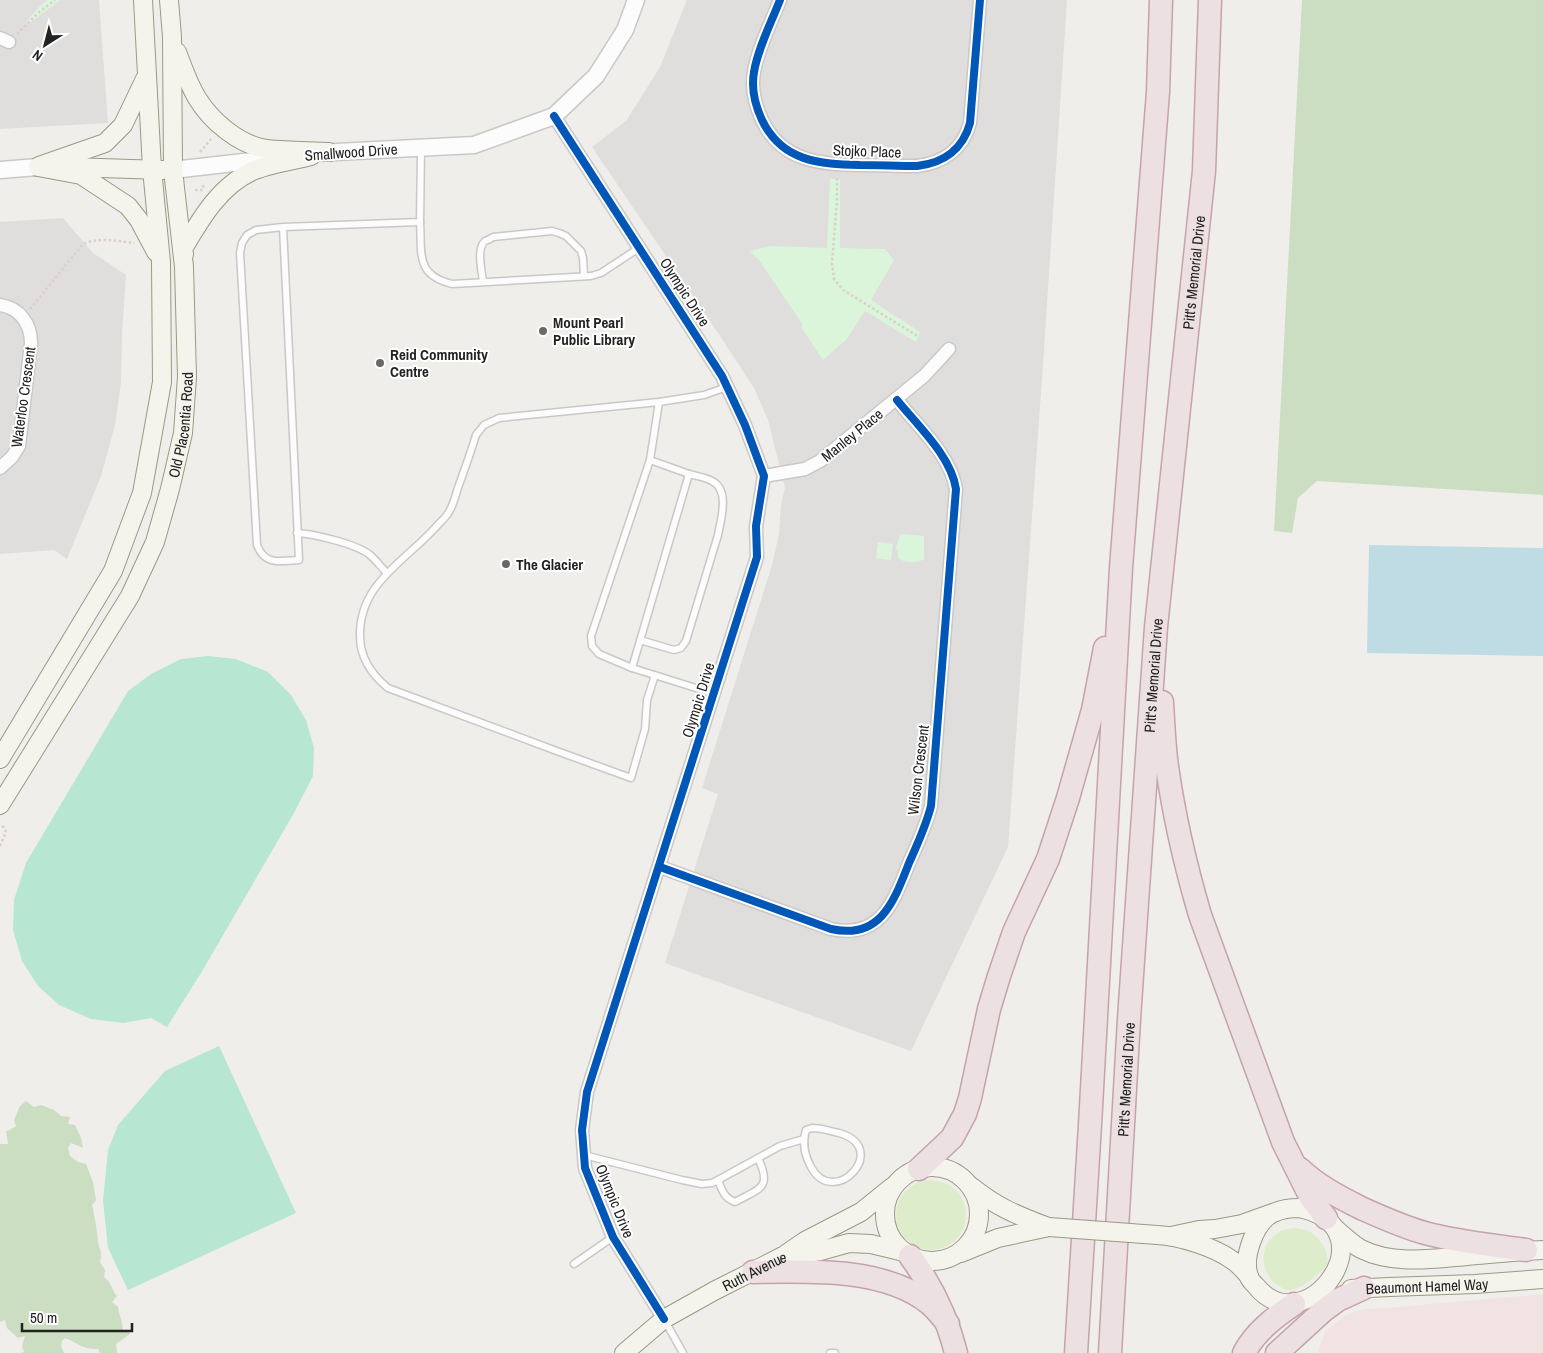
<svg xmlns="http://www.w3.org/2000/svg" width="1543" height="1353" font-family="'Archivo Narrow',sans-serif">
	<rect width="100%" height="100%" fill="#f0eeeb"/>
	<!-- residential -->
	<g fill="#dfdedc">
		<path d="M0 0H48L40 6 28 24 60 0H99L108 123 0 129Z"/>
		<path d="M687 0H1067L1043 365 1008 847 911 1051 665 963 718 794 702 788 772 565 779 534 781 505 785 488 768 420 754 388 718 333 592 147 626 121 660 67Z"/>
		<path d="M63 218 93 253 126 275 122 334 121 383 115 425 101 476 67 559 54 550 0 554V222Z"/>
	</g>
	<!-- commercial -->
	<path fill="#f1e3e1" d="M1543 1294V1353H1318L1325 1331 1346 1315 1364 1309 1386 1308Z"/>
	<!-- grass -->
	<g fill="#ddeccb">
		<circle cx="931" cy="1215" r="35"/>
		<path d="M1294 1228C1301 1229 1306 1229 1312 1233 1320 1239 1330 1253 1327 1263 1326 1267 1323 1270 1320 1272 1314 1278 1299 1290 1290 1290 1286 1290 1280 1287 1276 1284 1260 1272 1259 1246 1276 1234 1281 1230 1287 1229 1294 1228Z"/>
	</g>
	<!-- forest -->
	<g fill="#cbdec1">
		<path d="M1302 0H1543V495L1317 481 1298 498 1292 533 1274 531Z"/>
		<path d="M26 1101 34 1107 41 1105 54 1110 61 1116 70 1117 68 1124 75 1125 81 1138 83 1148 71 1143 68 1148 70 1156 78 1162 86 1164 93 1182 96 1200 92 1205C95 1218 97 1230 98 1242 100 1252 103 1251 100 1262L105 1270 104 1277C112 1283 111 1289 117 1296L112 1302 118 1307C119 1315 123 1322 123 1330H129L130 1334 116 1344 117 1353H100L98 1349C83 1350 78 1343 65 1338L62 1341 61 1346 64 1353H21L24 1352 22 1346 25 1336 18 1338 7 1328 5 1320 0 1322V1144H8L6 1131 10 1130 16 1126 14 1120 20 1106Z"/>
	</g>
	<!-- park -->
	<g fill="#daf5da">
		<path d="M48 0H60L28 24 26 22 40 6Z"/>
		<path d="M830 179H840V248L885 249 894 260 871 300 920 332 916 342 865 311 846 340 823 360 801 327 803 325 759 260 749 251 770 246 827 248Z"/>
		<path d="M900 534 924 536V559C917 564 904 563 898 558V550L896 549Z"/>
		<path d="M878 542 893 544 891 560 876 558Z"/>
	</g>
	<!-- pitch -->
	<g fill="#b7e6d2">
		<path d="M208 656 236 659 268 672 291 695 306 720 314 748 313 776 294 813 201 973 167 1027 151 1018 123 1023 91 1019 59 1005 38 986 22 961 13 930 14 900 26 863 128 691 151 674 181 659Z"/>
		<path d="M219 1046 296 1213 128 1290 108 1248 103 1201 108 1150 118 1125 165 1071Z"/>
	</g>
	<!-- water -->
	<path fill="#bfdbe3" d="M1369 545 1543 548V656L1367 653Z"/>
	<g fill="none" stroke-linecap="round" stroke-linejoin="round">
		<!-- service casing -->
		<g stroke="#c9c8c7" stroke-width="9">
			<g id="service">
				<path d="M420 222C422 253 415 275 452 284L591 276 601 273 639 248"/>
				<path d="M283 227 299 560C280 561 265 566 257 545L240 253 242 243 247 235 256 230 283 227 420 222 421 149"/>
				<path d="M483 282C482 271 476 249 485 241 486 241 492 238 493 237L552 231 559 233 566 236 581 251 583 258 584 276"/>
				<path d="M659 402 650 460 591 636 592 646 599 654 632 668 715 694"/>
				<path d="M650 460 689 474"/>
				<path d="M297 533C314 534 357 544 370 555 376 560 381 567 387 573"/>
				<path d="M632 668 689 474C696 476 705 477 712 481 730 490 721 519 718 535L686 641 681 648 674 650 640 640"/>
				<path d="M655 675 647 700 645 729 631 778 554 750 388 688C372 675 360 658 360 636 359 584 404 562 435 528 440 522 447 517 450 510 454 503 456 493 459 485 465 468 471 452 476 435L484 425 499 418 659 402 704 395 727 387"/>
				<path d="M812 1128C822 1128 830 1131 839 1133 892 1148 834 1210 811 1167 805 1156 802 1143 806 1130Z"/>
				<path d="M584 1155 682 1180 702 1184 712 1183 718 1180 780 1146 804 1139"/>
				<path d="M718 1180C722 1190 724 1198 735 1202 761 1188 772 1188 758 1158"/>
				<path d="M574 1264 613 1237"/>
				<path d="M664 1319 683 1353"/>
				<path d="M830 1353H835"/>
			</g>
		</g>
		<!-- minor casing -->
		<g stroke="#c9c8c7" stroke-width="15">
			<g id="minor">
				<path d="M780 0C771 23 758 48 754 72 751 89 755 105 762 120 782 162 820 164 860 165 879 165 898 166 917 166 944 163 963 149 970 123L980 0"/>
				<path d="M0 38 9 42"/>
				<path d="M554 116 722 376 745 425 764 476 756 526 757 557 587 1092 582 1130 585 1168 613 1237 664 1319"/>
				<path d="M0 305C20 308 31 324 31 343L19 446 12 457 0 468"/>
				<path d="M764 476 805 469 820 461 924 376 949 349"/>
				<path d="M660 867 831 929C881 940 894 901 909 863 917 845 926 826 931 806L956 489C951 456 917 425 897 400"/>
			</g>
		</g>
		<!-- tertiary casing -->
		<g stroke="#c9c8c7" stroke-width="19">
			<g id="tertiary">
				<path d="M317 153 474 145 554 116 596 76 625 30 636 0"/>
				<path d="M0 170 38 167"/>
				<path d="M173 170 278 158"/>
			</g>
		</g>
		<!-- secondary casing -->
		<g stroke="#999a82" stroke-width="20">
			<g id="secondary">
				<path d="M177 52C183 68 188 83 197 98 211 121 239 145 267 149 287 151 308 151 329 152"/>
				<path d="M39 166 105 143 123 125 145 79"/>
				<path d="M38 167 81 175 128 206 139 220 156 252"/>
				<path d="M69 167 163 170"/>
				<path d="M184 254 183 249C201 218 221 184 255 170 270 164 295 160 311 156"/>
				<path d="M0 759 113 571 142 493 162 382 161 262 152 169 143 0"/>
				<path id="s1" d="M0 805 130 596 155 542 170 489 183 433 187 377 184 267 173 170 172 37 169 0"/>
				<circle cx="932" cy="1214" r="47"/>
				<path d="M972 1187C998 1208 1017 1215 1048 1227"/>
				<path d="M1299 1208C1394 1228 1305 1347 1256 1286 1254 1284 1250 1280 1249 1277 1242 1257 1255 1222 1273 1213 1282 1209 1290 1208 1299 1208Z"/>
				<path d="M1337 1230C1345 1237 1352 1244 1361 1249 1393 1265 1432 1259 1467 1256 1492 1254 1517 1251 1543 1250"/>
				<path d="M1157 1235C1179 1236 1214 1247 1232 1260 1239 1264 1244 1271 1249 1276"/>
				<path d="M1171 1236 1199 1230 1215 1229 1242 1224 1270 1214"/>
				<path d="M961 1253 998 1238 1049 1227"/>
				<path d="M786 1254 805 1241 861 1212 892 1187"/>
				<path id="s2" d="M1351 1289 1389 1287 1475 1284 1543 1279"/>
				<path id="s3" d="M624 1353 664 1319 714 1291 781 1257 820 1251 849 1243 871 1244 904 1252"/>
			</g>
		</g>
		<!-- motorway casing -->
		<g stroke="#c5a2ac" stroke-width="25">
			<g id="motorway">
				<path d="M1162 702C1163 721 1164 740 1166 759 1173 812 1185 864 1200 915L1283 1142 1311 1198 1326 1218"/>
				<path d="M919 1169 952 1138 965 1114 970 1098 989 1009 999 976 1014 932 1048 859 1068 798 1093 710 1105 648"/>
				<path d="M1300 1169C1318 1186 1339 1197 1361 1208 1381 1217 1403 1227 1425 1233 1458 1242 1492 1245 1526 1250"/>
				<path d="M910 1256C932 1286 947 1317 956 1353"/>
				<path d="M753 1272C807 1271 885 1267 930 1304 937 1310 942 1317 948 1324"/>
				<path d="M1076 1353 1090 1125 1121 568 1158 92 1161 0"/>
				<path id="s4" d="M1110 1353 1129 1019 1156 627 1204 171 1210 0"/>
				<path d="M1244 1353C1255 1332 1275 1317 1294 1304"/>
				<path d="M1277 1353 1323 1311 1338 1300 1364 1288"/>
			</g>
		</g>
		<!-- path -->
		<g stroke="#dccecd" stroke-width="2.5" stroke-dasharray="2.5 2.5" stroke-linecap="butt">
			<path d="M17 34 38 13 55 0"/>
			<path d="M200 152 211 139"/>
			<path d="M837 178V200L832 263 834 279 843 290 919 337"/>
			<path d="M203 185 204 190"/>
			<path d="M195 190H203"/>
			<path d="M30 309 83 244C98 237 118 241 134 243"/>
			<path d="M0 846 6 832 2 825"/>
		</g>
		<!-- service -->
		<use href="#service" stroke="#fdfcfc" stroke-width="6"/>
		<!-- minor -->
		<use href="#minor" stroke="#fdfcfc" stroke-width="12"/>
		<!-- tertiary -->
		<use href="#tertiary" stroke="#fdfcfc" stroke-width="16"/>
		<!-- secondary -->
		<use href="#secondary" stroke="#f4f4ed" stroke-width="18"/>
		<!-- motorway -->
		<use href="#motorway" stroke="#ece0e2" stroke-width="22"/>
		<!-- secondary-bridge casing -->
		<g stroke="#999a82" stroke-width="20" stroke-linecap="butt">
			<path id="secondary-bridge" d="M1049 1227 1157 1235"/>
		</g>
		<!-- secondary-bridge -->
		<use href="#secondary-bridge" stroke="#f4f4ed" stroke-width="18"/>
		<!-- cycleway casing -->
		<g stroke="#fff" stroke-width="11">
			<g id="cycleway">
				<path d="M780 0C771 23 758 48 754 72 751 89 755 105 762 120 782 162 820 164 860 165 879 165 898 166 917 166 944 163 963 149 970 123L980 0"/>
				<path d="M554 116 722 376 745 425 764 476 756 526 757 557 587 1092 582 1130 585 1168 613 1237 664 1319"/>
				<path d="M660 867 831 929C881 940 894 901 909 863 917 845 926 826 931 806L956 489C951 456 917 425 897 400"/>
			</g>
		</g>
		<!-- cycleway -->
		<use href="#cycleway" stroke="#0057b8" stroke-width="8"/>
	</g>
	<!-- markers -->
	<g fill="#6a6968" stroke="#fff" stroke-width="2">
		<circle cx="543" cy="331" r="5"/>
		<circle cx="380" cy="363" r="5"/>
		<circle cx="506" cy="564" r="5"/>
	</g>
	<g text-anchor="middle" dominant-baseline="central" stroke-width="4" stroke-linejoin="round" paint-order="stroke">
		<!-- street labels -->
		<g font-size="15" fill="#222" stroke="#fff">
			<text transform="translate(867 151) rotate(2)">Stojko Place</text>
			<text transform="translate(351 152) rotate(-4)">Smallwood Drive</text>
			<text stroke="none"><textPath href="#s4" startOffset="1084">Pitt's Memorial Drive</textPath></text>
			<text transform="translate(685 292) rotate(57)">Olympic Drive</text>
			<text transform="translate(23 397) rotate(-82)">Waterloo Crescent</text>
			<text stroke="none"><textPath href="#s1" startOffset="426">Old Placentia Road</textPath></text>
			<text transform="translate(852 435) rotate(-39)">Manley Place</text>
			<text stroke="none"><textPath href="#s4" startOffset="679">Pitt's Memorial Drive</textPath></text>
			<text transform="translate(698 700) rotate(-73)">Olympic Drive</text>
			<text transform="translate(918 770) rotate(-83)">Wilson Crescent</text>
			<text stroke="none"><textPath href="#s4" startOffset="274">Pitt's Memorial Drive</textPath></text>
			<text transform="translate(615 1201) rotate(68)">Olympic Drive</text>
			<text stroke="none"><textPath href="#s3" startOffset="155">Ruth Avenue</textPath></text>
			<text stroke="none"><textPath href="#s2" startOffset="76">Beaumont Hamel Way</textPath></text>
		</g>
		<!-- poi labels -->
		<g font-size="15" font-weight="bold" fill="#222" stroke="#fff" text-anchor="start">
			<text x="553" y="322">Mount Pearl<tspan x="553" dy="17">Public Library</tspan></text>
			<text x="390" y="354">Reid Community<tspan x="390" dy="17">Centre</tspan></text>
			<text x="516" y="564">The Glacier</text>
		</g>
	</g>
	<!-- north arrow -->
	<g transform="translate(45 45) rotate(216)" stroke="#ffffff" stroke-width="4" paint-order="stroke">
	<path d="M0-4L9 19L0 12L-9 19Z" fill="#222222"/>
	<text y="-8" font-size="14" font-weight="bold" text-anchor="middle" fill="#222222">N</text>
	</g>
	<!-- scale -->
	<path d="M22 1323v8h110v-8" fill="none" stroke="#222222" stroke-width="2.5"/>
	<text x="30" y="1323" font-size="15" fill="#222222" stroke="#ffffff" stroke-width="4" paint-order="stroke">50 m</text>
</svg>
